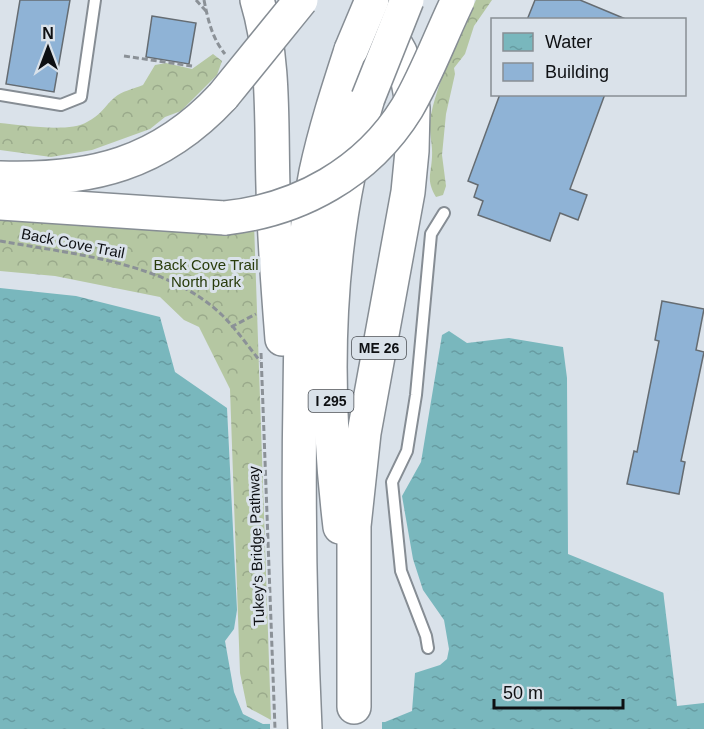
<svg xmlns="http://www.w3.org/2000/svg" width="704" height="729" font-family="Arial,sans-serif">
	<defs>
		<pattern id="forest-crowns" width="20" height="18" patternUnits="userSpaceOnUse" patternTransform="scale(1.5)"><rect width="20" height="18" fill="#b5c7a2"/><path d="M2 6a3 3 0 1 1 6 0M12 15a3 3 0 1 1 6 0" fill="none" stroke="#9aaa8b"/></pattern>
		<pattern id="water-ripples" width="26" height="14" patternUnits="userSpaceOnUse" patternTransform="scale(1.5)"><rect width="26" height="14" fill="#79b7bd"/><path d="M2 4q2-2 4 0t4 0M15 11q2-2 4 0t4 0" fill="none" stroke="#679ca2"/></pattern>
	</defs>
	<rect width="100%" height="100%" fill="#dae2ea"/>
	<!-- forest -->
	<g fill="url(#forest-crowns)">
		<path d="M476 0H492L474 26 465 54 454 68 455 74 446 114 442 155 446 186 443 195 436 197C426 180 431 175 432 157 433 145 429 133 430 121 435 86 461 32 476 0Z"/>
		<path d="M213 54 222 61 217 75 181 111 165 117 150 129 92 150 51 157 0 150V123C21 125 69 133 87 122 101 115 104 107 114 98 122 91 133 89 143 85L155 65 166 63 192 69Z"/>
		<path d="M0 212 254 223 271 720 247 707 240 673 230 389 199 327 184 320 160 297 55 276 0 271Z"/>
	</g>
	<!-- water -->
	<path fill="url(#water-ripples)" d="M0 288 76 296 160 317 175 372 227 408 237 610 234 629 225 641 234 692 243 714 263 724 385 722 412 711 415 673 440 665 447 659 449 649 444 620 423 590 413 559 402 496 421 462 442 335 449 331 467 343 509 338 563 347 567 378 568 554 664 593 704 594V729H0Z"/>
	<!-- pier -->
	<g fill="#dae2ea">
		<path d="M663 590 704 591V703L677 706Z"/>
		<path d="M382 719V729H270V721Z"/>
	</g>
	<!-- building -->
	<g fill="#8fb3d6" stroke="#656c72" stroke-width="1.5">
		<path d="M20 0H70L54 92 6 84Z"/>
		<path d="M535 0H580L628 20H527Z"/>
		<path d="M152 16 196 23 189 64 146 57Z"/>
		<path d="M500 94H605L570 189 587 195 578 220 560 213 550 241 478 215 483 201 474 197 478 185 468 181Z"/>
		<path d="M662 301 704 309 696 350 704 352 681 461 685 462 679 494 627 484 634 451 637 452 659 341 655 340Z"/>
	</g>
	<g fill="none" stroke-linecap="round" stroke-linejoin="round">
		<!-- lane casing -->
		<g stroke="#868d94" stroke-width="14">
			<g id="lane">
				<path d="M0 95 61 105 81 97 95 0"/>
				<path d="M428 648 426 636 401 571 392 482 407 451 416 395 431 234 444 213"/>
			</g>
		</g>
		<!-- highway casing -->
		<g stroke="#868d94" stroke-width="36">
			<g id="highway">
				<path d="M257 0C275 59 271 126 273 187 274 238 278 288 282 339"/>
				<path d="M0 178C91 181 160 164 223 96"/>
				<path d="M0 203 225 218"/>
				<path d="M340 527C323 383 325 238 368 98"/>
				<path d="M354 707V526L364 433 408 192 412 151 413 108 406 71 400 52 381 18"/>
				<path d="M305 729C300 618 298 509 300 398 301 322 301 247 316 172 325 130 338 90 351 50"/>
			</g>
		</g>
		<!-- path -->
		<g stroke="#8b9197" stroke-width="3" stroke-dasharray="6 3" stroke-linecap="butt">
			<path d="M196 0 206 11"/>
			<path d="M204 0C208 20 212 38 225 54"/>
			<path d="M124 56 192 66"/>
			<path d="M0 241C72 254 167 262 222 315 236 329 248 346 260 361"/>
			<path d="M231 327 256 314"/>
			<path d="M261 353 275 729"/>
		</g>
		<!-- lane -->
		<use href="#lane" stroke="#fff" stroke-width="10"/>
		<!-- highway -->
		<use href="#highway" stroke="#fff" stroke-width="33"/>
		<!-- highway-bridge casing -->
		<g stroke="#868d94" stroke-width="36" stroke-linecap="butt">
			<g id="highway-bridge">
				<path d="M351 50 372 0"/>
				<path d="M223 96 301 0"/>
				<path d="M368 98 407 0"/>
				<path d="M225 218C299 210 367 173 407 108 427 74 441 35 458 0"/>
			</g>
		</g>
		<!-- highway-bridge -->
		<use href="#highway-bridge" stroke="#fff" stroke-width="33"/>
	</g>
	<g text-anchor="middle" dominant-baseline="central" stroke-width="6" stroke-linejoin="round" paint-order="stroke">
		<!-- shield labels -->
		<g fill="#dae2ea" stroke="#4b4f54" stroke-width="1.5">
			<rect x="352" y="337" width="54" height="22" rx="4.5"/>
			<rect x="308.5" y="390" width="45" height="22" rx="4.5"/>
		</g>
		<g font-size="14" font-weight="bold" fill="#0e1013">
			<text x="379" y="348">ME 26</text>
			<text x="331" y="401">I 295</text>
		</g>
		<!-- street labels -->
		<g font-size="15" fill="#0e1013" stroke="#dae2ea">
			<text transform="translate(73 243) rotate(11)">Back Cove Trail</text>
			<text transform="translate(256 546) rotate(-92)">Tukey's Bridge Pathway</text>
		</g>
		<!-- park labels -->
		<g font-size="15" fill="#293c0c" stroke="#dae2ea">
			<text x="206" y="264">Back Cove Trail<tspan x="206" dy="17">North park</tspan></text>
		</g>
	</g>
	<!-- legend -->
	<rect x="491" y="18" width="195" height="78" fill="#dae2ea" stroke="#888e94" stroke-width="1.5"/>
	<rect x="503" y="33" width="30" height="18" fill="url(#water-ripples)" stroke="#888e94" stroke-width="1.5"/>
	<text x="545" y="48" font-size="18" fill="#0e1013">Water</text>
	<rect x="503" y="63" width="30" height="18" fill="#8fb3d6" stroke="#888e94" stroke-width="1.5"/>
	<text x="545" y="78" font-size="18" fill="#0e1013">Building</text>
	<!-- north arrow -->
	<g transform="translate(48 48)" stroke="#dae2ea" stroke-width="4.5" paint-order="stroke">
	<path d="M0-4.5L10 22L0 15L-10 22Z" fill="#0e1013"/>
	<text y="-9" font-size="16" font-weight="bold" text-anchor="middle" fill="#0e1013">N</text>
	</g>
	<!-- scale -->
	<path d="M494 699v9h129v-9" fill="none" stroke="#0e1013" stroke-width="3"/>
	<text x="503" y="699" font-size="18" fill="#0e1013" stroke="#dae2ea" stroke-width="4.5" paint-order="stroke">50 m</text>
</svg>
